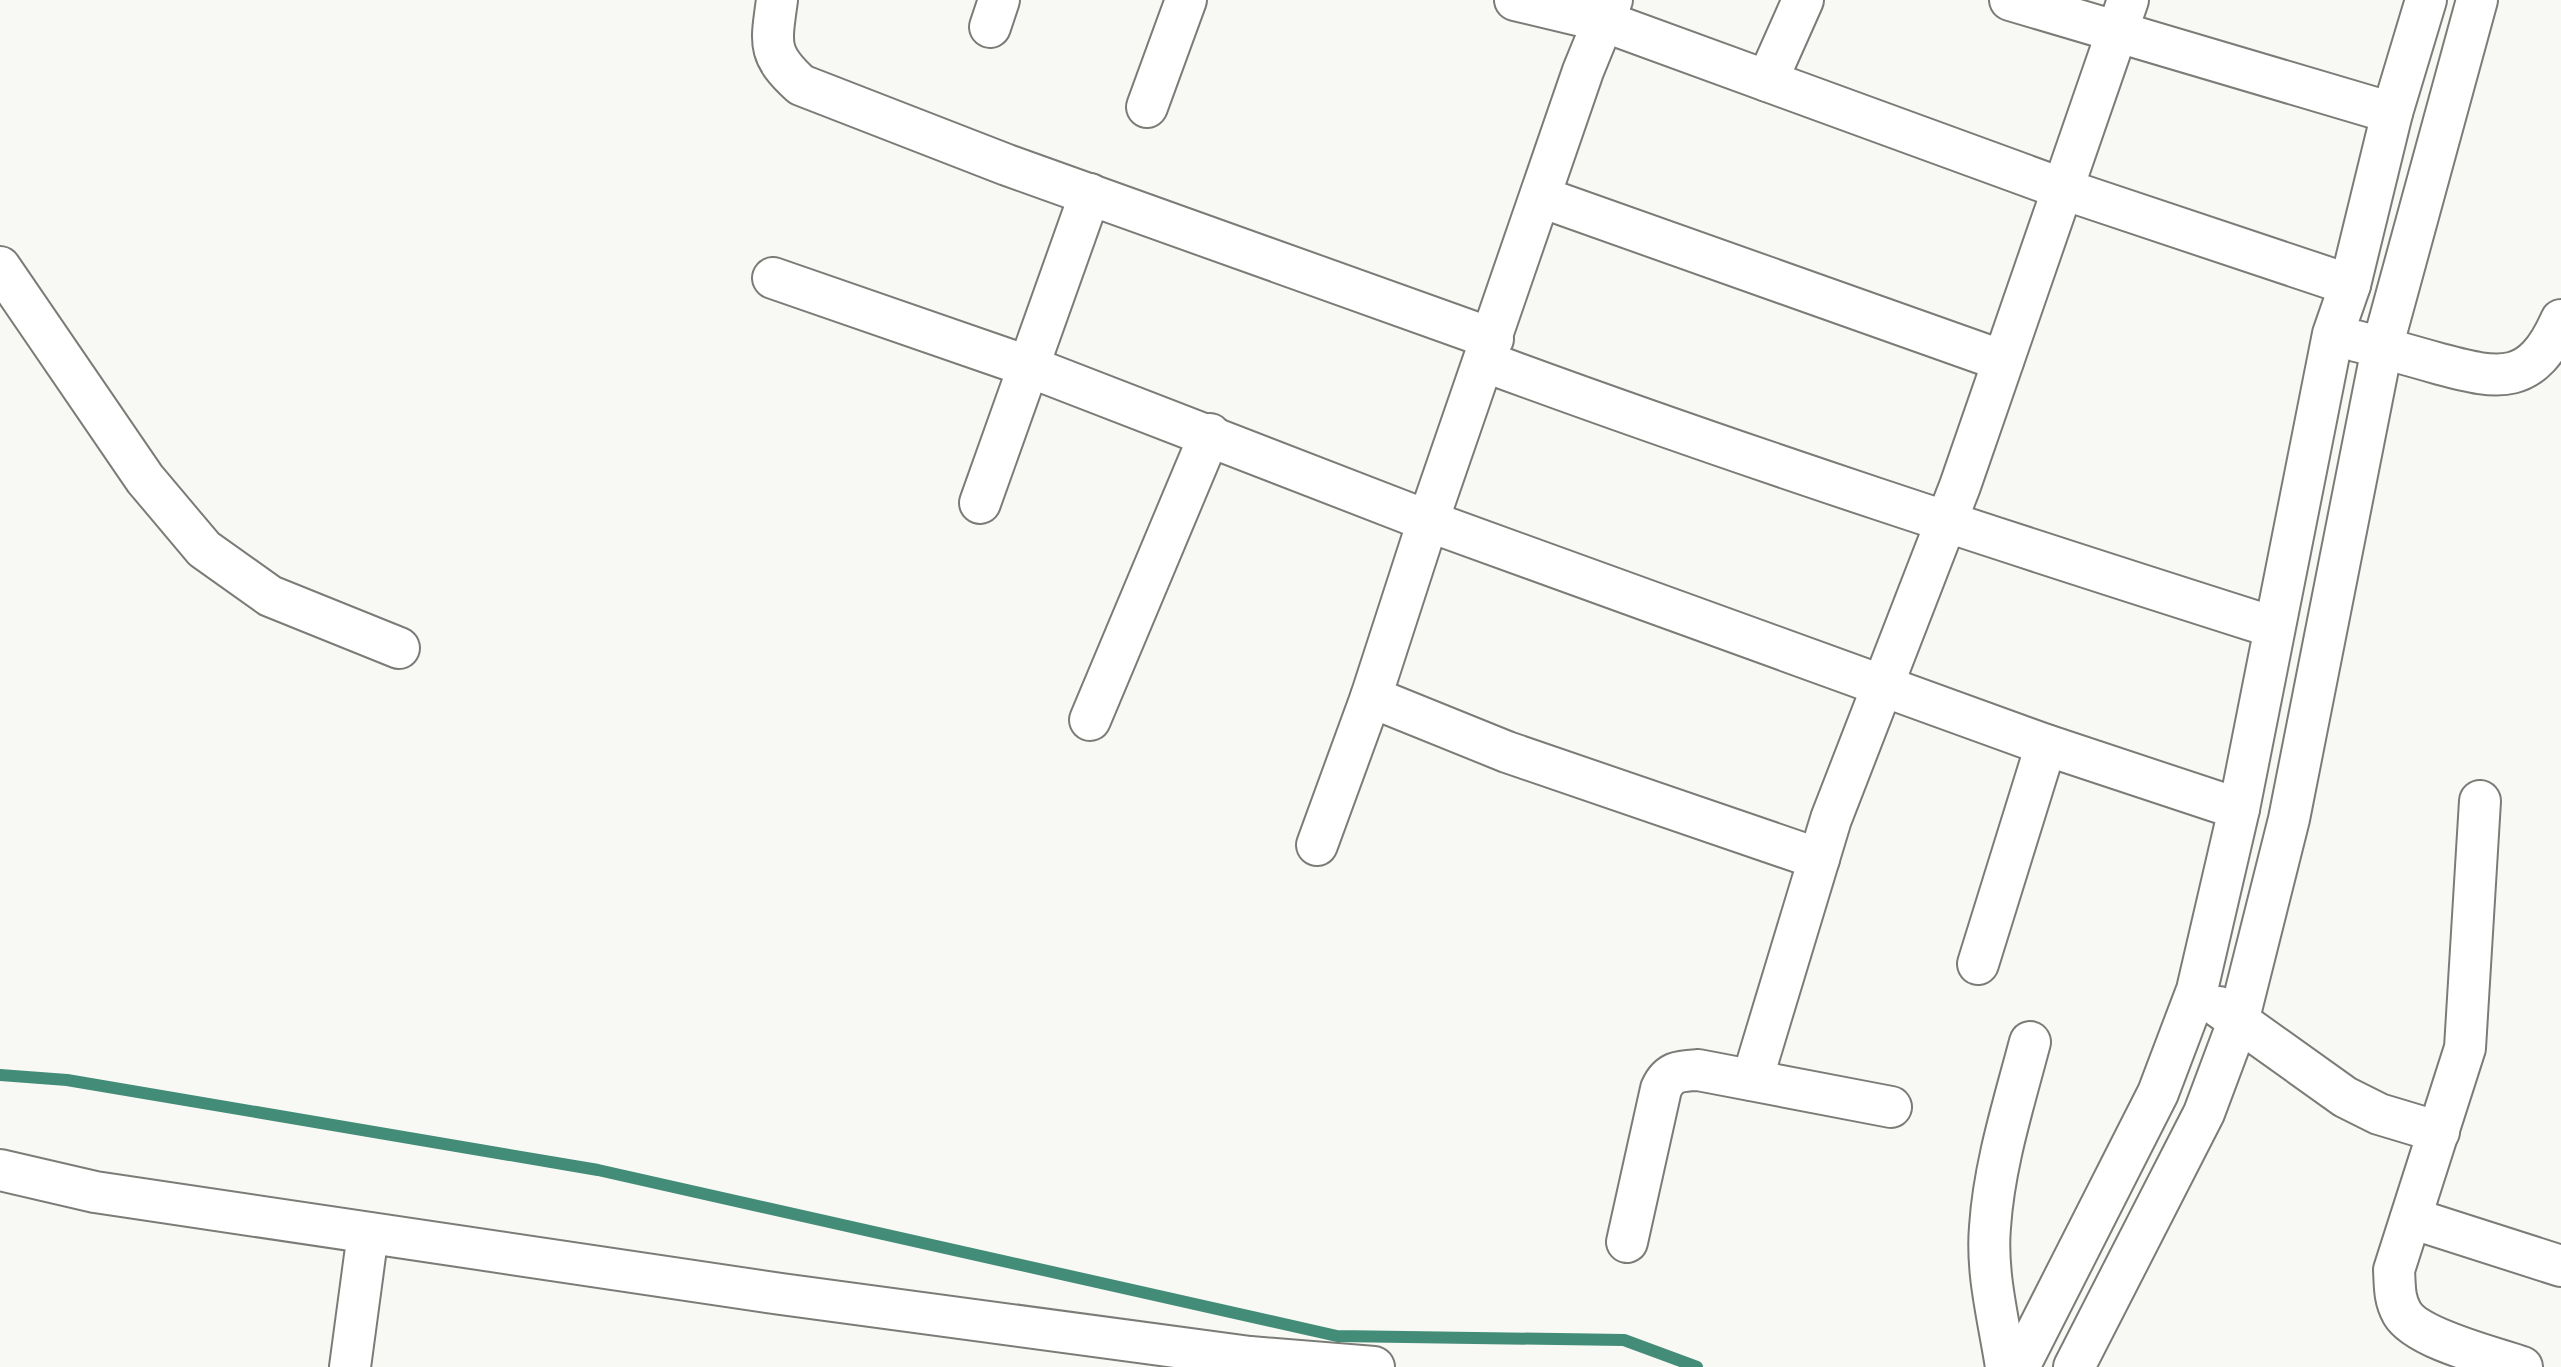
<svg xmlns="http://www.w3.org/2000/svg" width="2561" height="1367" font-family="'Times New Roman',serif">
	<rect width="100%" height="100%" fill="#f8f9f4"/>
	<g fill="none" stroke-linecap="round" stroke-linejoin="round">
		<!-- stream -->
		<path stroke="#428c78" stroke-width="12" d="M0 1075 67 1080 598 1170 1337 1336 1624 1340 1697 1367"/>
		<!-- street casing -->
		<g stroke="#7b7b77" stroke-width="44">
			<g id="street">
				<path d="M777 0C771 44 767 54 801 85L1007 165 1493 339"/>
				<path d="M1515 0 1603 21 2063 189 2350 285"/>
				<path d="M2010 0 2392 113"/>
				<path d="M990 27 999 0"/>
				<path d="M1767 81 1803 0"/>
				<path d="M1147 107 1186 0"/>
				<path d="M1541 197 2003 361"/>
				<path d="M0 267 145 479 204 549 270 596 399 648"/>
				<path d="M773 278 1030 367 1428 521 2046 745 2239 809"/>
				<path d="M2356 341C2384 348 2412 356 2440 364 2500 380 2532 386 2561 320"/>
				<path d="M1486 362C1746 458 2009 543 2273 627"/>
				<path d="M980 503 1090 194"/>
				<path d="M1371 697 1507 752 1819 859"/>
				<path d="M1090 720 1210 434"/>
				<path d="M2480 801 2465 1048 2394 1270C2395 1286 2394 1299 2402 1313 2417 1339 2493 1357 2522 1367"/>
				<path d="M1317 845 1371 697 1428 521 1583 71 1612 0"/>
				<path d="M1978 964 2046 745"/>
				<path d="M2219 1007 2345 1097 2379 1114 2439 1132"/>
				<path d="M1752 1080 1831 819 1960 486 2128 0"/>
				<path d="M0 1170 95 1192 781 1294 1250 1357 1374 1367"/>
				<path d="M2411 1218 2561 1266"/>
				<path d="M1627 1242 1661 1089C1669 1071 1680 1071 1698 1070L1891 1107"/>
				<path d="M350 1367 368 1233"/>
				<path d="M2006 1367C1999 1321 1986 1274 1990 1227 1994 1165 2014 1103 2030 1042"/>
				<path d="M2019 1367 2158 1093 2197 990 2239 809 2333 334 2350 285 2392 113 2426 0"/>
				<path d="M2074 1367 2204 1113 2238 1022 2289 819 2382 348 2477 0"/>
			</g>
		</g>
		<!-- street -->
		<use href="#street" stroke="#fff" stroke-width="40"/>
	</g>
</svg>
